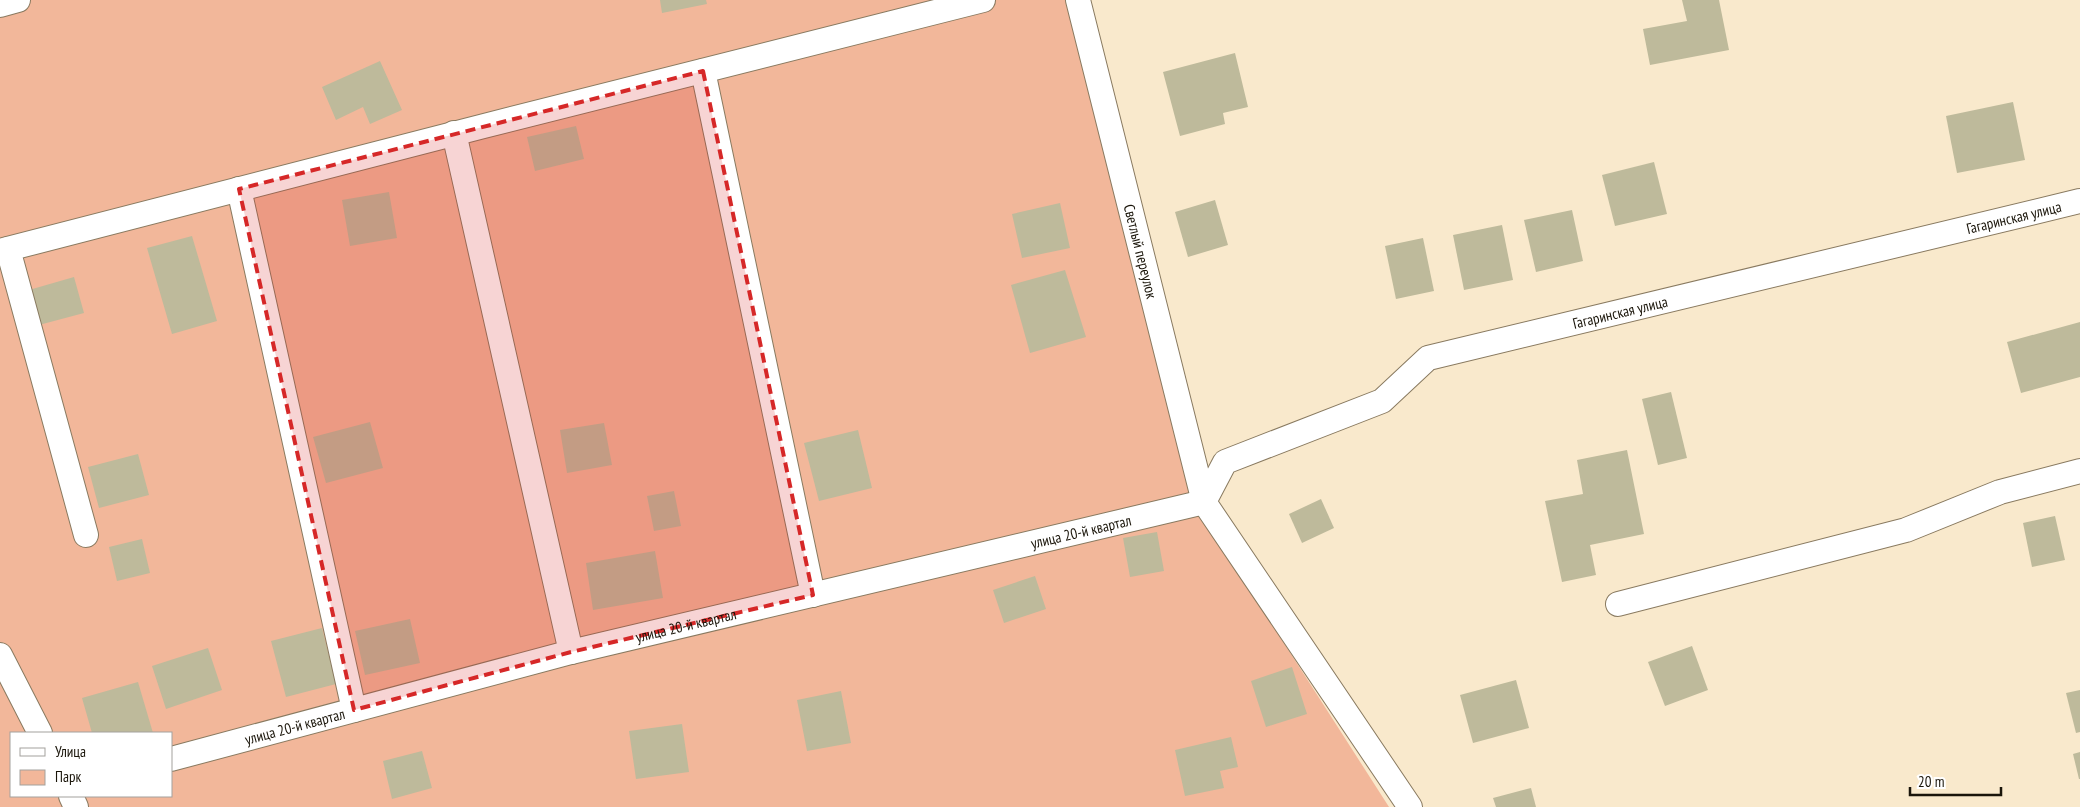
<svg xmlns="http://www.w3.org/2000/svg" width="2080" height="807" font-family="'PT Sans Narrow',sans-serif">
	<rect width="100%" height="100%" fill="#f9e9cc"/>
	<!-- green -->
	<path fill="#f2b79a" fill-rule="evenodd" d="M0 0H1079L1209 526 1389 807H0ZM11 733H171V796H11Z"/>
	<!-- building -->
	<g fill="#beba9b">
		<path d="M660 0H706L707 4 662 13Z"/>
		<path d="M1682 0H1719L1729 50 1650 65 1643 29 1687 21Z"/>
		<path d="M1235 53 1248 107 1223 113 1225 124 1180 136 1163 72Z"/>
		<path d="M380 61 402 110 370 124 363 107 336 120 322 87Z"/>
		<path d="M2013 102 2025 160 1957 173 1946 116Z"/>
		<path d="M576 126 584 159 535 171 527 137Z"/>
		<path d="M1654 162 1667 214 1615 226 1602 175Z"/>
		<path d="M389 192 397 238 350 246 342 200Z"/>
		<path d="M1215 200 1228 245 1188 257 1175 212Z"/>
		<path d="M1060 203 1070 248 1022 258 1012 214Z"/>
		<path d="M1572 210 1583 261 1536 272 1524 220Z"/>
		<path d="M1502 225 1513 280 1464 290 1453 235Z"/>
		<path d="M192 236 217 321 172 334 147 248Z"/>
		<path d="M1423 238 1434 291 1396 299 1385 246Z"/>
		<path d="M1065 270 1086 337 1030 353 1011 285Z"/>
		<path d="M74 277 84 313 39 325 29 290Z"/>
		<path d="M2080 322V377L2021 393 2007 342Z"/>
		<path d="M1671 392 1687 458 1658 465 1642 399Z"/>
		<path d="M370 422 383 468 326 483 313 437Z"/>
		<path d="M604 423 612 465 567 473 560 430Z"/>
		<path d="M858 430 872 488 819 501 804 443Z"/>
		<path d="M1627 450 1644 534 1590 545 1596 575 1562 582 1545 501 1583 494 1577 460Z"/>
		<path d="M138 454 149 495 99 508 88 467Z"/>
		<path d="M674 491 681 526 654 531 647 496Z"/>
		<path d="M1321 499 1334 528 1302 543 1289 514Z"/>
		<path d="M2055 516 2065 560 2032 567 2023 523Z"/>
		<path d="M1157 532 1164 571 1130 577 1123 538Z"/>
		<path d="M142 539 150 573 117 581 109 547Z"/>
		<path d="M655 551 663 598 593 610 586 563Z"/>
		<path d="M1035 576 1046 609 1004 623 993 590Z"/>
		<path d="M410 619 420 663 365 675 355 631Z"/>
		<path d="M322 628 336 684 286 697 271 641Z"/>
		<path d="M1692 646 1708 690 1665 706 1648 662Z"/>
		<path d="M208 648 222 690 166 709 152 666Z"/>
		<path d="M1292 667 1307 714 1266 727 1251 681Z"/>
		<path d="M1516 680 1529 728 1473 743 1460 695Z"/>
		<path d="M138 682 153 733H92L82 698Z"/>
		<path d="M2080 690V732L2076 733 2066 693Z"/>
		<path d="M841 691 851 743 807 751 797 700Z"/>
		<path d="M682 724 689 772 636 779 629 731Z"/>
		<path d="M1231 737 1238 767 1220 771 1224 788 1185 796 1175 750Z"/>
		<path d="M422 751 432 788 392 799 383 761Z"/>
		<path d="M2080 752V779H2079L2073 754Z"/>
		<path d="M1531 788 1536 807H1496L1493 798Z"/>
	</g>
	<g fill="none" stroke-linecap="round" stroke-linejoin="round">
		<!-- street casing -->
		<g stroke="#897a60" stroke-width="26">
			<g id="street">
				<path id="s1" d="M1078 0 1204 502 1410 807"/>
				<path d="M0 5 18 0"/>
				<path d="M703 71 813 595"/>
				<path d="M454 133 571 652"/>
				<path d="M239 189 354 710"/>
				<path d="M8 249 86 535"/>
				<path d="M0 251 484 126 983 0"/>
				<path id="s2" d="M1204 502 1225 462 1382 401 1428 358 2080 201"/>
				<path d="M1618 604 1906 530 2000 492 2080 471"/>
				<path d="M0 655 40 733"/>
				<path id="s3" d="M171 759 571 652 1204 502"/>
				<path d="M71 796 76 807"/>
			</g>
		</g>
		<!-- street -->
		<use href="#street" stroke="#fff" stroke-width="24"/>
	</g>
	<!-- marked area -->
	<path fill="#d62828" fill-opacity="0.2" stroke="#d62828" stroke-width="4" stroke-dasharray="10 6" stroke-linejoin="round" d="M703 71 813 595 571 652 354 710 239 189Z"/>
	<g text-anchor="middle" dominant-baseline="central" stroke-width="4" stroke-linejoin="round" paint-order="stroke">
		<!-- street labels -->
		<g font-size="15" fill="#1a150a" stroke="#fff">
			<text stroke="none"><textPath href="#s2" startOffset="879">Гагаринская улица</textPath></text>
			<text stroke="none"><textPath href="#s1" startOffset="259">Светлый переулок</textPath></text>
			<text stroke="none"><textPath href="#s2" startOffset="474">Гагаринская улица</textPath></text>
			<text stroke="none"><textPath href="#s3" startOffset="938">улица 20-й квартал</textPath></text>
			<text stroke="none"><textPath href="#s3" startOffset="532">улица 20-й квартал</textPath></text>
			<text stroke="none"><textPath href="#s3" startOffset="128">улица 20-й квартал</textPath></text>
		</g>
	</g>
	<!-- legend -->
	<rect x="10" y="732" width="162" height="65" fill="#ffffff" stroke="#a3a19d"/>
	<rect x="20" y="748" width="25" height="8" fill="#ffffff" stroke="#a3a19d"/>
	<text x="55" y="757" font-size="15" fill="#1a150a">Улица</text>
	<rect x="20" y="770" width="25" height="15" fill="#f2b79a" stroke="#a3a19d"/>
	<text x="55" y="782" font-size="15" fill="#1a150a">Парк</text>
	<!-- scale -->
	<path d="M1910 787v8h91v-8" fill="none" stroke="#1a150a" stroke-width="2.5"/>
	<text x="1918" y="787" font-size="15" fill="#1a150a" stroke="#ffffff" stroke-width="4" paint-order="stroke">20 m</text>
</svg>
